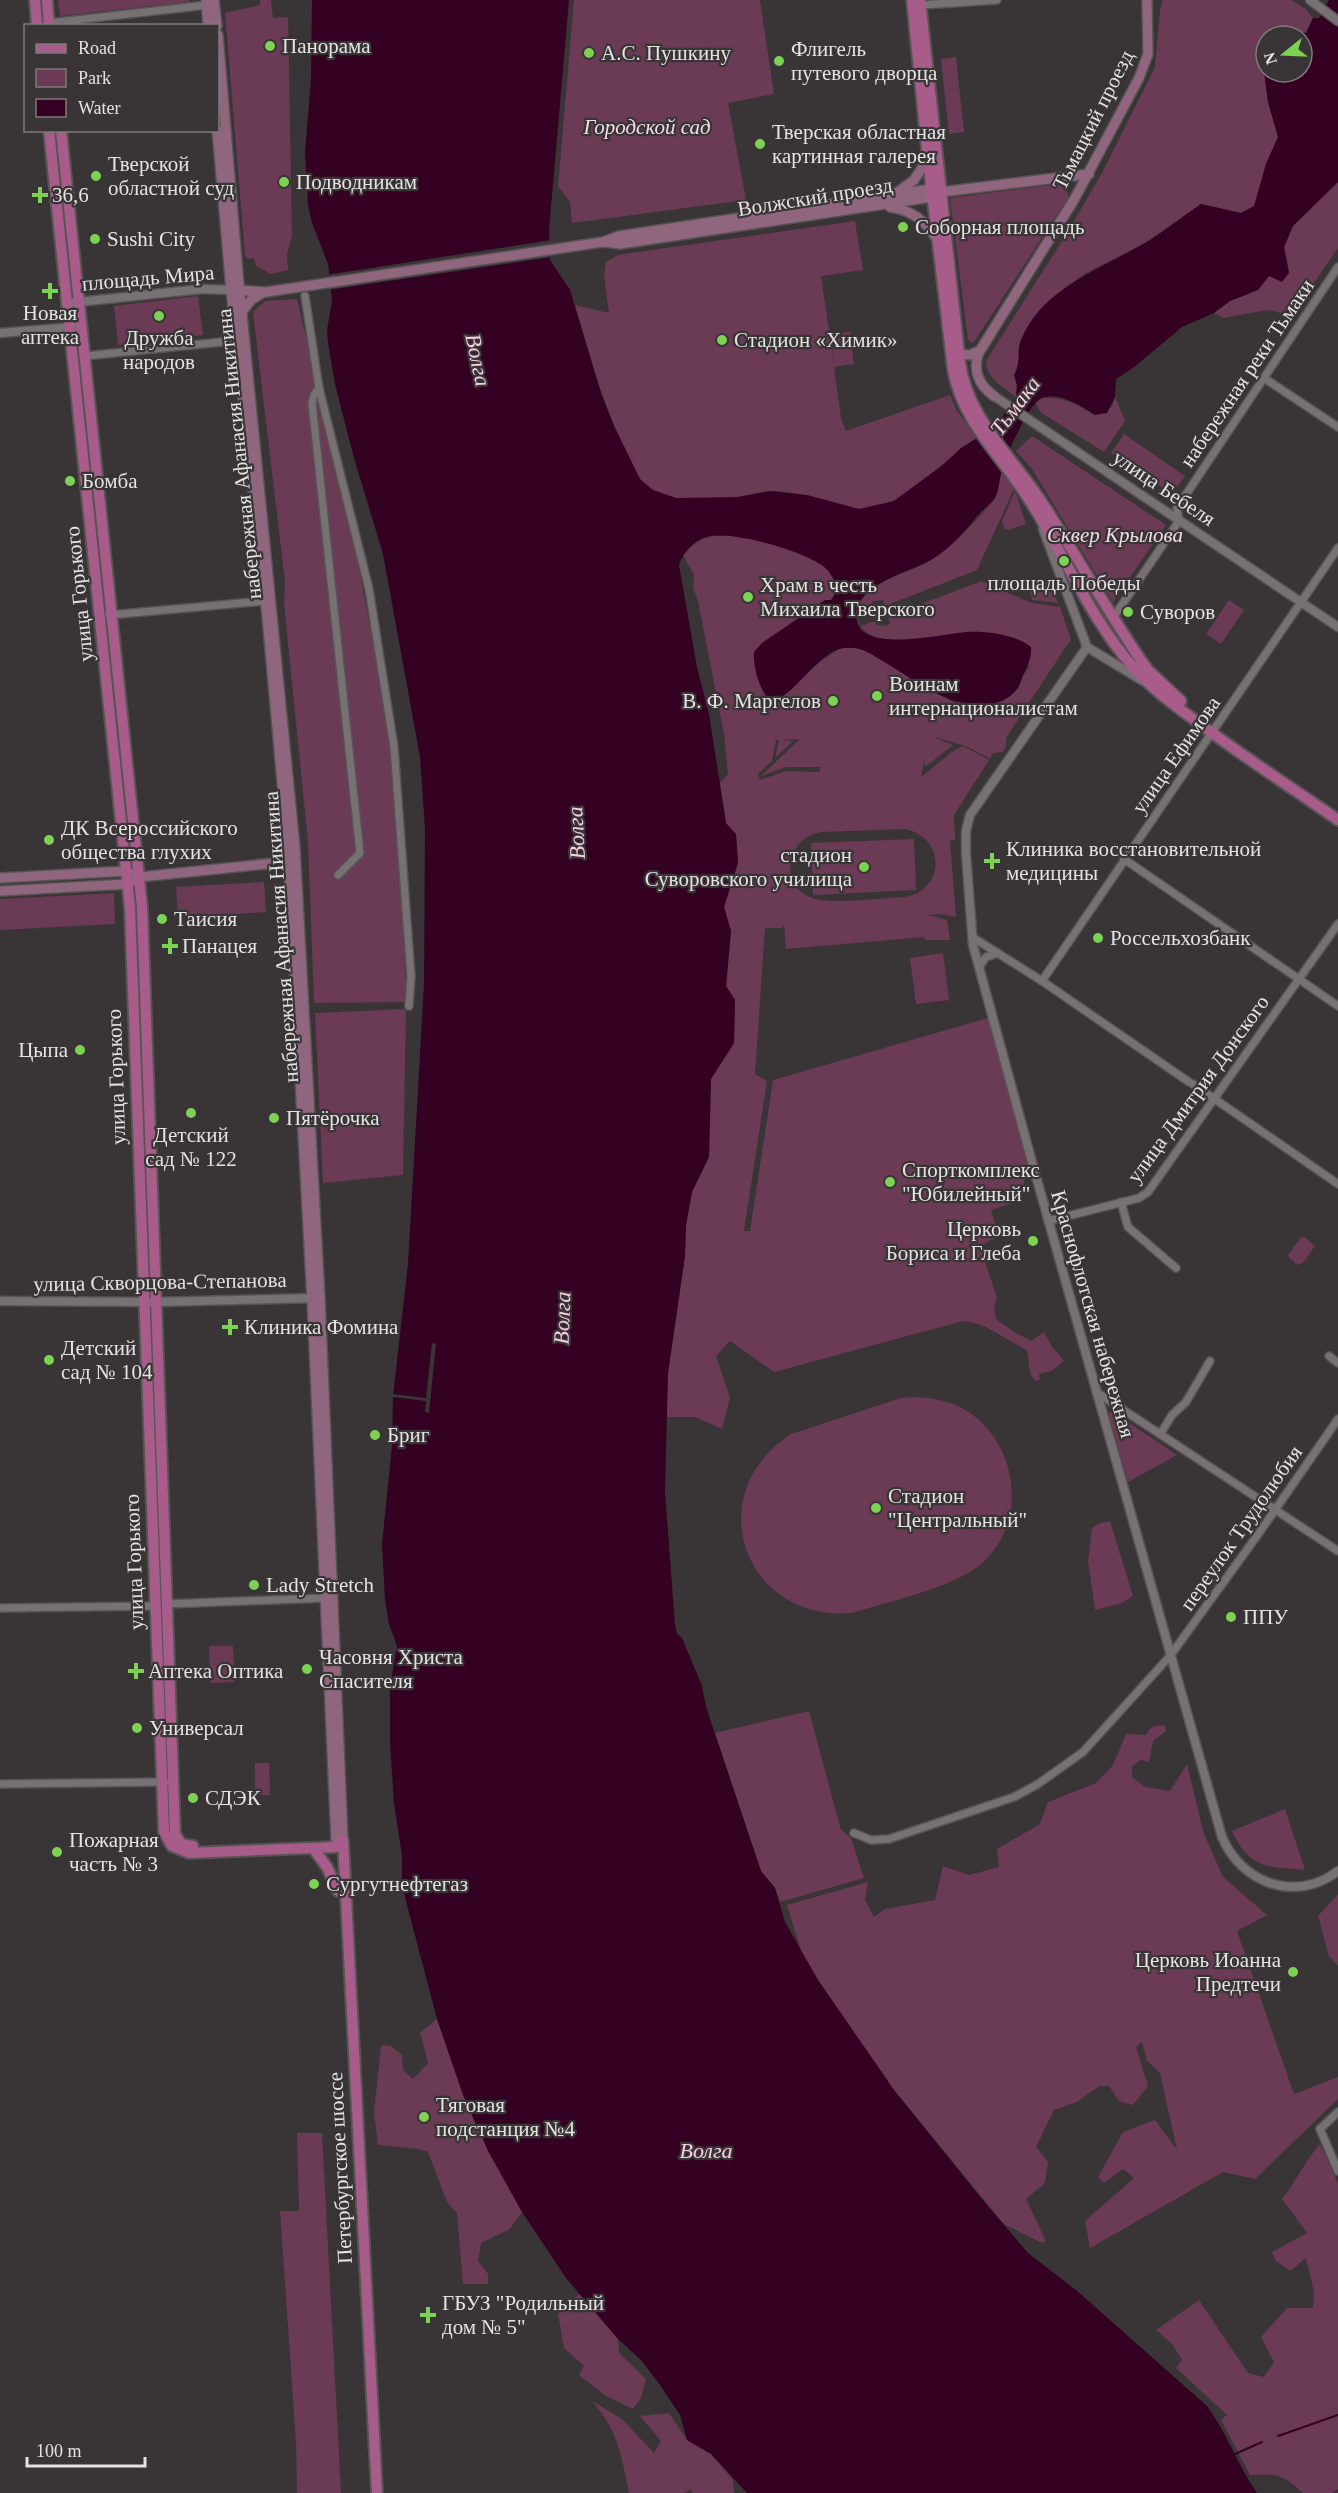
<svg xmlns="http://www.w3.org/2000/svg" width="1338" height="2493" font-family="'Times New Roman',serif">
	<rect width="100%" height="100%" fill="#393436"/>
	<!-- green -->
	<g fill="#6b3a55" fill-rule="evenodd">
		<path d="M58 0H189V2L60 16Z"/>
		<path d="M260 0H271L273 18 288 17 292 236 287 255 288 270 271 274 256 266 254 258 248 259 245 256 225 13 260 5Z"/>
		<path d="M574 0H760L774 94 728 103 746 200 572 223 570 202 558 186Z"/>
		<path d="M1163 0H1291L1306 9 1313 18 1306 33 1297 31 1292 36H1266V68L1264 72 1268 102 1278 137 1266 164 1255 206 1241 213 1201 204 1145 243 1084 274 1043 306 1020 341V364L1014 375 1017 385 1016 397C1003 387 986 378 986 361L1067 233 1103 171 1155 67 1160 10Z"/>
		<path d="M956 57 964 132 949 134 941 59Z"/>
		<path d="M1338 182V248L1292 315 1267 310 1223 318 1214 313 1230 301 1258 290 1269 276 1289 273 1284 247 1293 226Z"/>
		<path d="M1060 184 1068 193V198L974 342 971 343 968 340 950 198Z"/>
		<path d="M855 221 863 270 821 276 834 364 831 334 850 332 854 364 834 367 841 418 846 431 950 395 957 411 977 438C942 459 903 511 859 509 829 507 802 490 770 491 760 492 749 496 739 497 720 500 694 502 675 498 663 496 648 489 640 479 634 471 630 459 626 450 602 404 590 354 575 305L609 313 604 275 606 262 618 255 631 253Z"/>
		<path d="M198 296 203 335 118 345 114 306Z"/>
		<path d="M297 299 351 527 393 747 407 1002 314 1003 308 842 284 603 285 582 253 312 265 301Z"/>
		<path d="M1115 397 1125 421 1104 452 1040 412 1036 403 1042 398C1063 397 1077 403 1094 415L1112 407Z"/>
		<path d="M1124 434 1185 476 1172 494 1111 453Z"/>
		<path d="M1032 436 1166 525 1113 602 1032 469 1016 451Z"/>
		<path d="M1001 472 1014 489 977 570 885 606 883 600 872 601 871 611 857 616 860 626 875 621 877 625 886 626 890 623 888 617 981 581 1032 603 1060 607 1071 639 1006 738V746L1003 752 993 753 990 759 966 746 931 736 953 745 925 767V758L921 777 952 752 963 746 989 760 954 815 955 840 950 841 956 917 940 914 927 915 947 920 950 940H926L924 937 786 949 784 925 782 928H765L755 1074 767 1081 744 1231H750L773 1080 988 1018 1027 1160 1022 1200 991 1210 999 1236 980 1246 997 1298 994 1306 996 1319 1014 1332 1031 1341 1044 1332 1052 1347 1064 1361 1053 1370 1039 1374 1040 1380 1035 1381 1030 1373 1027 1350C1005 1340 988 1323 963 1321L774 1372 730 1341 716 1356 730 1398 722 1429 695 1417H666L668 1373 685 1256 686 1225 692 1192 709 1157 711 1079 734 1043 735 1000 726 986 731 931 724 907 738 863 736 834 726 824 720 783 728 774 724 734 698 601 693 588 694 575 683 555C690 548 696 541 705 538 731 528 801 550 823 566 830 571 835 580 838 589L831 601 762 643 754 652 757 674 782 696 821 661 840 648 859 647 955 703 1018 689 1023 676 1030 666 878 638C863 632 859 628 855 612 868 581 899 576 926 563 945 553 981 517 994 499 999 493 999 481 1001 472ZM800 739 761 776 786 767H821L819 772 786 771 760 780 758 774 772 761 776 740H779L775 758 793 741 781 740ZM905 829C946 837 946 891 904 897 883 898 834 904 816 899 778 889 784 837 822 832Z"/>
		<path d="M1015 491 1026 524 1009 530 1004 528 1002 521Z"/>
		<path d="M1050 581 1058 603 1032 600 1030 593 1033 586Z"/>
		<path d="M1229 600 1244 610 1221 644 1206 634Z"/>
		<path d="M914 839 916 890 813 895 811 843Z"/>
		<path d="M264 882 266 912 178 918 176 887Z"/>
		<path d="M114 893 115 924 0 930V899Z"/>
		<path d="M943 953 949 1000 916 1004 910 958Z"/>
		<path d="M406 1009 403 1175 323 1183 315 1013Z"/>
		<path d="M1301 1237 1306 1238 1315 1246 1303 1263 1297 1265 1290 1259 1288 1255Z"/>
		<path d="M916 1397C931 1398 946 1400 960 1407 1018 1437 1031 1522 980 1565 950 1589 889 1601 852 1613 743 1622 699 1493 791 1434L901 1398Z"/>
		<path d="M1111 1412 1116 1414 1177 1455 1128 1482 1108 1413Z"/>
		<path d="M1110 1521 1133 1596 1122 1603 1095 1610 1088 1561 1092 1528 1100 1523Z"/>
		<path d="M233 1646 235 1682 210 1683 209 1646Z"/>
		<path d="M809 1711 841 1830 851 1838 864 1878 780 1902 775 1888 761 1871 715 1733Z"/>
		<path d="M1165 1725 1166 1731 1153 1741 1149 1762 1141 1760 1132 1766V1777L1145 1787 1170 1791 1187 1764 1204 1834 1223 1877 1267 1915 1237 1931 1294 2094 1338 2077V2099L1255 2179 1223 2172 1090 2248 1085 2221 1134 2178 1123 2169 1104 2183 1098 2177 1123 2132 1155 2120 1177 2150 1160 2073 1147 2061 1142 2042 1136 2047 1148 2086 1133 2105 1119 2101 1109 2086H1099L1077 2102 1054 2110 1036 2147 1048 2162 1045 2183 1026 2199 1046 2241 1042 2243 1004 2224 894 2090 818 1980 801 1951 787 1905 868 1882 865 1900 874 1917 885 1909 935 1900 943 1866 969 1875 999 1867 997 1849 1040 1824 1048 1802 1096 1783 1113 1765 1126 1734 1146 1735 1151 1727Z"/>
		<path d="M255 1763H269L270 1795H255Z"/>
		<path d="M1285 1809 1305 1870C1268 1867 1249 1869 1232 1831Z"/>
		<path d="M1338 1894V1966L1329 1956 1318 1916Z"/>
		<path d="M437 2019 476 2126 522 2212 510 2229 481 2243 478 2261 488 2274V2284H463L457 2213 447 2202 428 2152 418 2149 378 2145 374 2113 381 2045 391 2046 402 2055 403 2070 413 2079 428 2063 420 2033Z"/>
		<path d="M297 2133H322L341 2493H297L296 2442 280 2211H299Z"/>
		<path d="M1320 2144 1338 2183V2489L1332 2493H1303C1282 2474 1278 2474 1250 2475L1221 2420 1227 2415 1176 2368 1182 2360 1172 2344 1156 2330 1199 2300 1248 2373 1264 2377 1274 2362 1261 2337 1287 2308H1313L1314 2292 1306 2258 1290 2271 1276 2261 1272 2252 1307 2233 1282 2199C1296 2181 1305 2161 1320 2144Z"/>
		<path d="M579 2294 618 2339 619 2353 646 2379 641 2398 633 2409 606 2396 579 2375 584 2366 564 2348 558 2314Z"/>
		<path d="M592 2401 622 2419 654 2453 661 2441 640 2416 669 2413 687 2440 711 2454 733 2480 734 2493H692L691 2489 684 2493H629C621 2455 619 2432 592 2401Z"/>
	</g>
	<!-- water -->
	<path fill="#350123" d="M312 0H569L549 230 550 260 570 290 601 393 614 426 640 479 653 490 676 498 737 497 770 491 807 495 859 509 894 501 944 464 961 448 996 426 1016 397 1017 385 1014 375C1022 360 1016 351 1021 340 1042 288 1101 269 1145 243 1164 232 1182 217 1201 204L1241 213 1254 206 1266 164 1278 137 1268 102 1264 72 1266 68V72H1302V36H1292L1297 31 1306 33 1313 18H1319L1329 0H1338V182L1293 226 1284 247 1289 273 1282 282 1269 276 1258 290 1230 301 1214 313 1182 327 1133 368 1116 379 1115 397 1107 413 1095 415C1081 406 1057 390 1040 399 1027 407 1006 456 1002 471 999 479 999 491 995 498 992 503 986 507 982 511 975 518 969 527 961 535 952 545 938 557 925 563 903 574 845 589 858 624 868 652 942 634 966 632 986 631 1014 634 1031 647 1032 662 1025 668 1021 681 1018 691 1008 699 999 702 958 715 919 683 886 663 871 654 862 646 844 648 819 650 793 699 771 701 759 691 753 667 754 652L762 643 825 600H831L838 589C835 581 830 571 823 566 803 551 732 530 707 537 694 540 683 553 679 565L697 667 709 714 726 823 736 834 738 863 724 907 731 931 726 986 735 1000 734 1043 711 1079 709 1157 692 1192 686 1225 685 1256 668 1373 665 1492 675 1625 677 1634 682 1638 702 1686 706 1707 761 1871 775 1888 785 1922 818 1980 894 2090 986 2204 1028 2253 1076 2290 1207 2406C1227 2433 1238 2466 1257 2493H747L711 2454 687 2440 680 2415 660 2385 641 2360 618 2339 566 2278 522 2212 488 2151 463 2095 437 2019 402 1886V1856L394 1803 390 1744V1687L397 1646 389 1624 385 1600 382 1544 392 1446 393 1396 408 1264 424 984 425 829 420 757 383 554 354 458 335 384 328 343 327 330 332 301 328 264 312 223 308 205 305 152 311 79Z"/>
	<!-- pier -->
	<g fill="#393436">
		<path d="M551 240 553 257 328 290 326 275Z"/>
		<path d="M432 1343 436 1344 429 1413 425 1412 426 1401 393 1397V1394L426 1398Z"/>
	</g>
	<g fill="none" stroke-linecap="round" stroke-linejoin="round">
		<!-- stream -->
		<g stroke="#350123" stroke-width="2">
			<path d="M1278 2436 1338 2415"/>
			<path d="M1235 2454 1262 2442"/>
		</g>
		<!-- minor casing -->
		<g stroke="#575355" stroke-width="10">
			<g id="minor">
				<path d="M921 5 997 0"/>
				<path d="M49 23 207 5"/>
				<path d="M305 296 319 388 369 589 394 747 411 976 409 1006"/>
				<path d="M85 356 241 340"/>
				<path d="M1264 378 1338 427"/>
				<path d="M319 388 314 395 312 403 360 853 338 875"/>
				<path d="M109 615 265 601"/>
				<path d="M1113 618 1179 521 1177 508 1338 267"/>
				<path d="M1124 859 1338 1006"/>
				<path d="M972 937 1042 981 1189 1082"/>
				<path d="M979 967 986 957 998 953"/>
				<path d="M1042 981 1338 548"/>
				<path d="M1193 1084 1338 1184"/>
				<path d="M1121 1202 1128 1227 1176 1268"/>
				<path d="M1048 1221 1139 1198 1148 1192 1338 924"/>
				<path d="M1329 1356 1338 1363"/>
				<path d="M1096 1392 1338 1551"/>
				<path d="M1161 1433 1172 1415 1186 1402 1210 1361"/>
				<path d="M167 1604 325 1598"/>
				<path d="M0 1608 155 1606"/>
				<path d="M0 1784 165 1782"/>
				<path d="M854 1833 871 1840 889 1839 1014 1797 1038 1784 1083 1752 1170 1656 1259 1533 1338 1419"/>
				<path d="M1320 2129 1338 2171"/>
				<path d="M1320 2129 1338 2112"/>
			</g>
		</g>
		<!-- tertiary casing -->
		<g stroke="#575355" stroke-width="11">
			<g id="tertiary">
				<path d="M1310 0 1338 21"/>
				<path d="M68 303 202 289 231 290"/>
				<path d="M0 333 74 327"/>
				<path d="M994 396 1338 627"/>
				<path d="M1043 529 1087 647"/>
				<path d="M1087 647 970 815 966 831V854L973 945 1032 1162 1222 1837C1242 1884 1296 1903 1338 1871"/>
				<path d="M1087 647 1143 681"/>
				<path d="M0 1301 156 1302 316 1298"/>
			</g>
		</g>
		<!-- secondary casing -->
		<g stroke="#575355" stroke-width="12">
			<g id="secondary">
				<path d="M206 0 208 26"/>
				<path d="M214 0 217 26"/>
				<path d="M218 35 238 274 295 847 320 1298 343 1840"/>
				<path d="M217 130 231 290 267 616 287 838 312 1301 336 1840"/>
				<path d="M895 194 914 180 928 159"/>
				<path d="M890 207C911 210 926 221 936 238"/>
				<path d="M605 242 620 244 932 197 938 194"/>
				<path d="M234 290 266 292 603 242 619 236 931 189 941 192 1089 174"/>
				<path d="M241 313 251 300 264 292"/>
				<path d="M959 354 970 355 979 351"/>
				<path d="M994 396C979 385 973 372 978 354L1075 198 1139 78 1148 54 1147 0"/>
				<path d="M0 878 127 871 132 874"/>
				<path d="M0 891 128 884 140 877 294 861"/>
			</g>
		</g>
		<!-- primary casing -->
		<g stroke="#575355" stroke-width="14">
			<g id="primary">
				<path d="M35 0 37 26"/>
				<path d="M47 0 49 26"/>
				<path d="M912 0 928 159 953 370C963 423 1001 455 1028 498 1065 554 1089 618 1134 668 1152 689 1174 705 1196 721 1242 756 1291 787 1338 820"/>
				<path d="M920 0 960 363C968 420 1013 457 1043 504 1076 555 1106 608 1140 659L1148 670 1181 701"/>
				<path d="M49 130 130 908 164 1832 172 1846 189 1853 336 1847 340 1845 343 1840"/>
				<path d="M61 130 142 907 175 1834 181 1844 193 1846"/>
				<path d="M343 1840 377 2493"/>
				<path d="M313 1848 327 1867 338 1891"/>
			</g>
		</g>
		<!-- minor -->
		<use href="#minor" stroke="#777174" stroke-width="7"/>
		<!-- tertiary -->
		<use href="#tertiary" stroke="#777174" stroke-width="8"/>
		<!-- secondary -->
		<use href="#secondary" stroke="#90667f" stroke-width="9"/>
		<!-- primary -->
		<use href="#primary" stroke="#a85c8a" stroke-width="10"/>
	</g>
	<!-- markers -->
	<g fill="#7dd153" stroke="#393436" stroke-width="2">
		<circle cx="270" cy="46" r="6"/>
		<circle cx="589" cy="53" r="6"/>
		<circle cx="779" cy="61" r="6"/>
		<circle cx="760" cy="144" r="6"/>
		<circle cx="96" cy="176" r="6"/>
		<circle cx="284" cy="182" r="6"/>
		<path d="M37 186h6v6h6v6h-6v6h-6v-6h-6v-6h6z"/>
		<circle cx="903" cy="227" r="6"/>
		<circle cx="95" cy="239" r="6"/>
		<path d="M47 282h6v6h6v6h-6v6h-6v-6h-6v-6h6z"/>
		<circle cx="159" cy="316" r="6"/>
		<circle cx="722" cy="340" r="6"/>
		<circle cx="70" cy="481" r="6"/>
		<circle cx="1064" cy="561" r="6"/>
		<circle cx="748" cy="597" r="6"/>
		<circle cx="1128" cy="612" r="6"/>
		<circle cx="877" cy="696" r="6"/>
		<circle cx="833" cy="701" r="6"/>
		<circle cx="49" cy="840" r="6"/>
		<path d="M989 852h6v6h6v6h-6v6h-6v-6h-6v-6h6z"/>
		<circle cx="864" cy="867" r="6"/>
		<circle cx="162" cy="919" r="6"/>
		<circle cx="1098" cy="938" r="6"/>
		<path d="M167 937h6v6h6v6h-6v6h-6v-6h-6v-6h6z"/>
		<circle cx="80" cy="1050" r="6"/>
		<circle cx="191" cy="1113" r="6"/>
		<circle cx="274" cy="1118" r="6"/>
		<circle cx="890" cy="1182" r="6"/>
		<circle cx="1033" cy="1241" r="6"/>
		<path d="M227 1318h6v6h6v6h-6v6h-6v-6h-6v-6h6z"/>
		<circle cx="49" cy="1360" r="6"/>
		<circle cx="375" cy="1435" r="6"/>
		<circle cx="876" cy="1508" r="6"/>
		<circle cx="254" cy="1585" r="6"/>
		<circle cx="1231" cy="1617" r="6"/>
		<circle cx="307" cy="1669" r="6"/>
		<path d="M133 1662h6v6h6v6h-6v6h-6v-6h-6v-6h6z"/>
		<circle cx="137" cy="1728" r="6"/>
		<circle cx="193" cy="1798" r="6"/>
		<circle cx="57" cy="1852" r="6"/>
		<circle cx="314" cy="1884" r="6"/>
		<circle cx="1293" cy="1972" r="6"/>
		<circle cx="424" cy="2117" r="6"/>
		<path d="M425 2306h6v6h6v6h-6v6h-6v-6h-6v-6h6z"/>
	</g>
	<g text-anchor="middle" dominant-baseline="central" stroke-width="4.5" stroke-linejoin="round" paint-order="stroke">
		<!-- poi labels -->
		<g font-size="21" fill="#e5e2e3" stroke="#393436" text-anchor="start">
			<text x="282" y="46">Панорама</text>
			<text x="791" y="49">Флигель<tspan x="791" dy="24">путевого дворца</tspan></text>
			<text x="601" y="53">А.С. Пушкину</text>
			<text x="772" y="132">Тверская областная<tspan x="772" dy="24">картинная галерея</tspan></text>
			<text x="108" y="164">Тверской<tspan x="108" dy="24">областной суд</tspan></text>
			<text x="296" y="182">Подводникам</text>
			<text x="52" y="195">36,6</text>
			<text x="915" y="227">Соборная площадь</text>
			<text x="107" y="239">Sushi City</text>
			<text x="50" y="313" text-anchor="middle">Новая<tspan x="50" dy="24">аптека</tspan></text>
			<text x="159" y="338" text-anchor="middle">Дружба<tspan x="159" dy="24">народов</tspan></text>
			<text x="734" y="340">Стадион «Химик»</text>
			<text x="82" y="481">Бомба</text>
			<text x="1064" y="583" text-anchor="middle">площадь Победы</text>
			<text x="760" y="585">Храм в честь<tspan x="760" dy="24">Михаила Тверского</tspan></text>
			<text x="1140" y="612">Суворов</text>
			<text x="889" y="684">Воинам<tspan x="889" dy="24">интернационалистам</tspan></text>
			<text x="821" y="701" text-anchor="end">В. Ф. Маргелов</text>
			<text x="61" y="828">ДК Всероссийского<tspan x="61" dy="24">общества глухих</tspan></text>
			<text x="1006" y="849">Клиника восстановительной<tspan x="1006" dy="24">медицины</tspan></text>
			<text x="852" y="855" text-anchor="end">стадион<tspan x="852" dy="24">Суворовского училища</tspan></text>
			<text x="174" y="919">Таисия</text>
			<text x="1110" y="938">Россельхозбанк</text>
			<text x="182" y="946">Панацея</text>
			<text x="68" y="1050" text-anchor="end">Цыпа</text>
			<text x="286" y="1118">Пятёрочка</text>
			<text x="191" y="1135" text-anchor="middle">Детский<tspan x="191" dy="24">сад № 122</tspan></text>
			<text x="902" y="1170">Спорткомплекс<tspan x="902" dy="24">"Юбилейный"</tspan></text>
			<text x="1021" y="1229" text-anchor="end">Церковь<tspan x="1021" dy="24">Бориса и Глеба</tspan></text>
			<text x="244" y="1327">Клиника Фомина</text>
			<text x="61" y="1348">Детский<tspan x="61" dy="24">сад № 104</tspan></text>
			<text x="387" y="1435">Бриг</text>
			<text x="888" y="1496">Стадион<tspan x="888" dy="24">"Центральный"</tspan></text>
			<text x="266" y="1585">Lady Stretch</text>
			<text x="1243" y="1617">ППУ</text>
			<text x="319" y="1657">Часовня Христа<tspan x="319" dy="24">Спасителя</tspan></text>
			<text x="148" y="1671">Аптека Оптика</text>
			<text x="149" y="1728">Универсал</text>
			<text x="205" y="1798">СДЭК</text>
			<text x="69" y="1840">Пожарная<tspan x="69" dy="24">часть № 3</tspan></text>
			<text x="326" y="1884">Сургутнефтегаз</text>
			<text x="1281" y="1960" text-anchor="end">Церковь Иоанна<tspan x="1281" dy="24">Предтечи</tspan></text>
			<text x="436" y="2105">Тяговая<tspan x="436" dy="24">подстанция №4</tspan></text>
			<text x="442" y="2303">ГБУЗ "Родильный<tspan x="442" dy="24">дом № 5"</tspan></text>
		</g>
		<!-- street labels -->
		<g font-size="21" fill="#e5e2e3" stroke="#393436">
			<text transform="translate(1093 120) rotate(-63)">Тьмацкий проезд</text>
			<text transform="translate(815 197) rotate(-9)">Волжский проезд</text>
			<text transform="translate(148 278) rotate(-5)">площадь Мира</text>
			<text transform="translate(1247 373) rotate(-56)">набережная реки Тьмаки</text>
			<text transform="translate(239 454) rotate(-96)">набережная Афанасия Никитина</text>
			<text transform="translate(1164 488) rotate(34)">улица Бебеля</text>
			<text transform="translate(79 594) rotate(-96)">улица Горького</text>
			<text transform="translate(1176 755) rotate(-55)">улица Ефимова</text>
			<text transform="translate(281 937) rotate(-94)">набережная Афанасия Никитина</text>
			<text transform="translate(116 1077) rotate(-92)">улица Горького</text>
			<text transform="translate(1198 1089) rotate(-54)">улица Дмитрия Донского</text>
			<text transform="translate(160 1282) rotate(-1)">улица Скворцова-Степанова</text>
			<text transform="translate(1093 1314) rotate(74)">Краснофлотская набережная</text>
			<text transform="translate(1241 1528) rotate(-55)">переулок Трудолюбия</text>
			<text transform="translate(134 1562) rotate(-92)">улица Горького</text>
			<text transform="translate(340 2168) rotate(-93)">Петербургское шоссе</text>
		</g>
		<!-- park labels -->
		<g font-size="21" font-style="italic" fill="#f2dce7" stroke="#393436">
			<text x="647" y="127">Городской сад</text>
			<text x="1115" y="535">Сквер Крылова</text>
		</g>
		<!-- water labels -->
		<g font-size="22" font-style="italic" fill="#f9cde3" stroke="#393436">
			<text transform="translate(478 360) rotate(78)">Волга</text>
			<text transform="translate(1015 406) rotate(-53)">Тьмака</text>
			<text transform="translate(576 833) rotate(-93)">Волга</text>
			<text transform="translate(562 1318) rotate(-88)">Волга</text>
			<text x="706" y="2150">Волга</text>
		</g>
	</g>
	<!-- legend -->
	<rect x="24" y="24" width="195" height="108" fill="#393436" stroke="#7e7a7b" stroke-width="1.5"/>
	<rect x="36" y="44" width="30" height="9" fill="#a85c8a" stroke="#7e7a7b" stroke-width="1.5"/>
	<text x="78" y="54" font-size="18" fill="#e5e2e3">Road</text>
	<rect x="36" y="69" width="30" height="18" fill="#6b3a55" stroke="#7e7a7b" stroke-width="1.5"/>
	<text x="78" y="84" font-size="18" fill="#e5e2e3">Park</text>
	<rect x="36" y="99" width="30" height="18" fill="#350123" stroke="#7e7a7b" stroke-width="1.5"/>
	<text x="78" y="114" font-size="18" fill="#e5e2e3">Water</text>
	<!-- north arrow -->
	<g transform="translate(1284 54) rotate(252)"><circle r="28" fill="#393436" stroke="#7e7a7b" stroke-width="1.5"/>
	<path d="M0-4.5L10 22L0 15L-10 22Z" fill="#7dd153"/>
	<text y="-9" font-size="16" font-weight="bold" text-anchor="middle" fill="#e5e2e3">N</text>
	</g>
	<!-- scale -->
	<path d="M27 2457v9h118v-9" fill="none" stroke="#e5e2e3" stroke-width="3"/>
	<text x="36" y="2457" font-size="18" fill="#e5e2e3" stroke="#393436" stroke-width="4.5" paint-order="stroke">100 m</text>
</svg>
